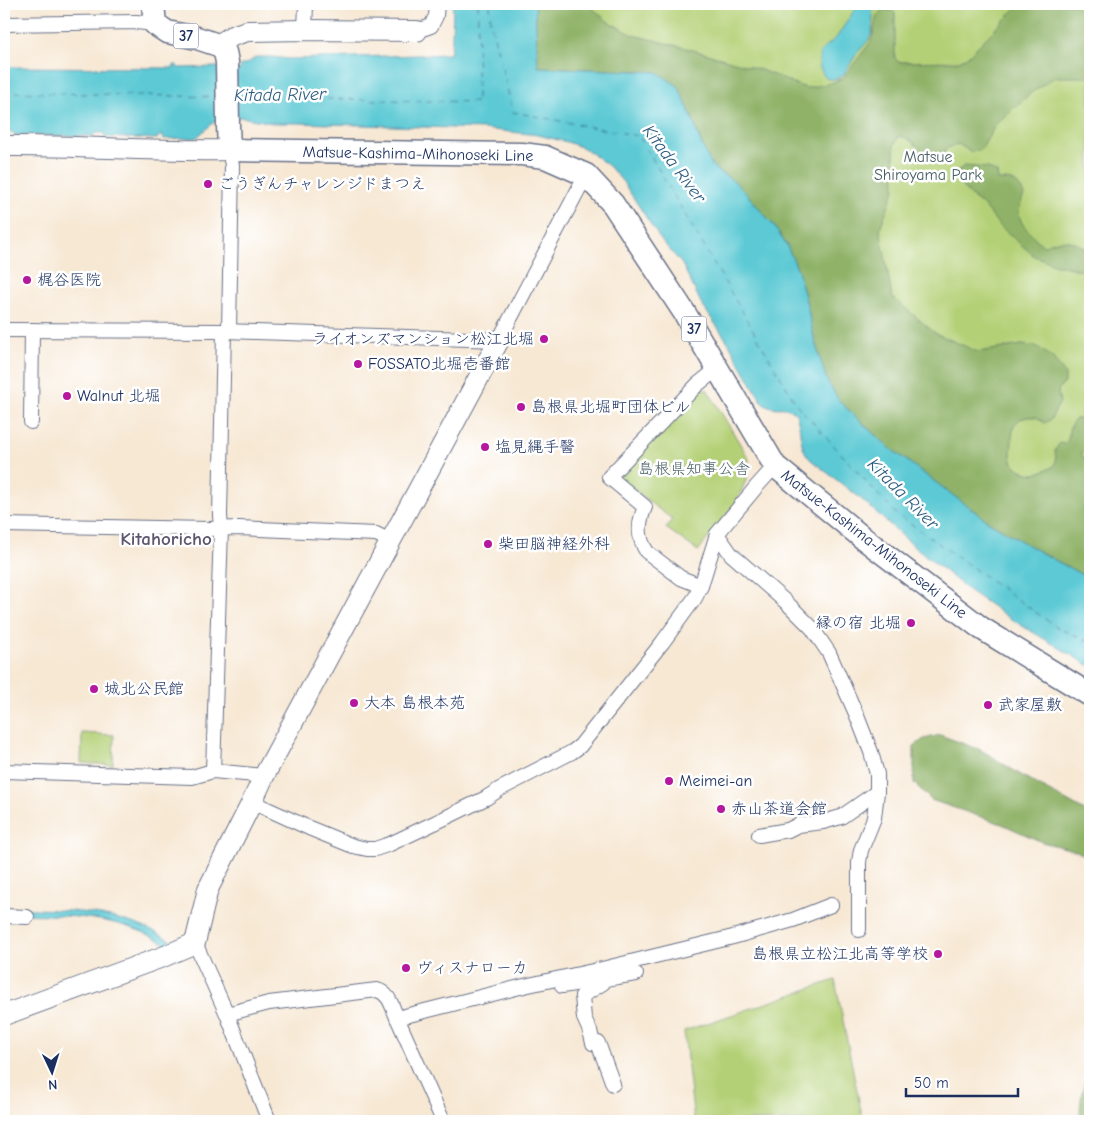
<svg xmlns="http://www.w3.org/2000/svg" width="1094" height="1125" font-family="'Comic Neue','Klee One',sans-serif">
	<rect width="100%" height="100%" fill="#fff"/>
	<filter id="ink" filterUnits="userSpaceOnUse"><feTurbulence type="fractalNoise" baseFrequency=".02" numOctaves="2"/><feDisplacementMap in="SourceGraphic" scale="10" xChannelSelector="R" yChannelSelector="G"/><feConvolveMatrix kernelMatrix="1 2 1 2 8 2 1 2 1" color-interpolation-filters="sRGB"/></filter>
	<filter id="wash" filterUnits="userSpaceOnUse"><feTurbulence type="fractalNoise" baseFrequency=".0096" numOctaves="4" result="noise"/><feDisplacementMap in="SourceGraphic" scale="20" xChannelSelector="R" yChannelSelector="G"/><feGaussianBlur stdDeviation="1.12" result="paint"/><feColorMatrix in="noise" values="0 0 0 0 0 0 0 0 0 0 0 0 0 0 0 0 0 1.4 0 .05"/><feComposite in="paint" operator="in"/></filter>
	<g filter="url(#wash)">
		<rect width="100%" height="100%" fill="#f7e8d4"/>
		<!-- green -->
		<g fill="#b4d076" stroke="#68806a">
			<path d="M535 4H1090V579L537 67Z"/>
			<path d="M707 389 749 459 747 478 737 501 698 551 666 528 672 519 652 504 618 475 697 390Z"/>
			<path d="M82 733 114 735 113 765 81 763Z"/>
			<path d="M835 980 863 1121H694L684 1031Z"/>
		</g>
		<!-- forest -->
		<g fill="#8fb267" stroke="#557062">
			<path d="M535 4H588L607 21 633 35 690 49 761 70 800 86 807 88 831 83 843 78 870 43 873 34 877 15 885 9 892 10 895 13V59L899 62 959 61 967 57 1020 4H1090V77H1055L1032 92 996 124 981 150 971 152 958 144 947 148 942 155H928L907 138 899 136 894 145 895 189 880 228 892 297 935 333 978 352 1022 345 1036 346 1052 357 1065 374V383L1059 388 1058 392 1060 402 1051 419 1045 423 1036 417H1028L1020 419 1014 425 1012 437 1011 457 1013 463 1019 469 1027 473 1035 474 1053 467 1056 461 1055 450 1060 443 1065 444C1073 435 1064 429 1076 419H1083L1090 424V442H1089L1086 451 1081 453 1084 459 1090 463V579L1038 551 989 522 891 449 874 434 840 402 827 381 815 342 807 305 798 270 787 246 774 226 746 193 728 177 718 172 711 164 706 156 692 117 685 103 657 72 537 67Z"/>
			<path d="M964 166 988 168 997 173 998 180C1013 180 1017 180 1024 195 1012 222 1025 226 1042 245 1048 245 1051 242 1057 241 1069 238 1082 245 1090 253V274L1080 270 1053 264 1045 260 1034 256 999 225 982 204 971 196 957 181V171Z"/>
			<path d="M940 735 981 750 1026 778 1090 814V859L1077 851 1042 842 1002 824 931 800 914 783V746L924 739Z"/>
			<path d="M1090 1070V1121H1080C1080 1103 1081 1087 1090 1070Z"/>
		</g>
		<!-- water -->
		<g fill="#5cc9d4" stroke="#3c7c99">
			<path d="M453 4H535L538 67 657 72 678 86 692 117 700 141 711 164 718 172 728 177 735 182 746 193 774 226 787 246 798 270 807 305 815 342 827 381 840 402 874 434 891 449 989 522 1038 551 1090 579V666L1014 621 971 592 915 547 860 498 811 460C797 446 803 429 795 412 782 403 776 413 762 402L728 342 702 305 682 264 661 240 623 182 609 166 584 148 567 142 538 135 484 129 299 123H273L241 117H229L214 122 196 138 163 139 162 135 159 136 157 139 105 137 104 133H95L93 136 14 135 12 132H4V67L174 68V65H177V68L216 67 240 70 241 65 248 63 256 57H271L290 59 450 54 452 40Z"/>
			<path d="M860 4H868L872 7 873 16 872 33 868 41 857 53 844 74 841 77 834 79H828L824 76 820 68 819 60 821 51 837 37 857 6Z"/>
			<path d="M4 908C65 910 120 909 175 943L169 946C120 914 60 915 4 914Z"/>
		</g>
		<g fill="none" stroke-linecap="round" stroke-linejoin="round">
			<!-- ferry -->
			<g stroke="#2e5d81" stroke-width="1" stroke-dasharray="6 5" stroke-linecap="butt">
				<path d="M490 4V20L513 112 639 136 797 405 894 512 1058 628 1090 642"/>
				<path d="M4 92 218 97"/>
				<path d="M239 97 477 102 478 4"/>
			</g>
		</g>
	</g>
	<g filter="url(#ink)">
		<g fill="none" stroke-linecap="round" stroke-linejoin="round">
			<!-- street casing -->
			<g stroke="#687087" stroke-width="16">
				<g id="street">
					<path d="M4 24 136 22 155 24"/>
					<path d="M305 30 306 4"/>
					<path d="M417 31 431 26 436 16 437 4"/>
					<path d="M4 330 224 331 499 340 586 175"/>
					<path d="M229 331 232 165 229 150"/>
					<path d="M31 422 32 330"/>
					<path d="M775 466 757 486 717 534 731 554 787 603 812 628 829 653 857 716 871 752 877 774V792L874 818 861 850 859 862V930"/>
					<path d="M4 525 208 529 239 528 376 534 391 541"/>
					<path d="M717 534 701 586 681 578 647 552C637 537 638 523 645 507L609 477 697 385 717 369"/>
					<path d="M4 771 192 777 213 771 264 776"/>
					<path d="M213 771 221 529 220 515 224 331"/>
					<path d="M252 802 309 828 353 846 367 849H375L390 844 447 817 486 798 500 789 572 752 580 746 662 643 695 598 701 586"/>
					<path d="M759 835 788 830 798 825 823 822 841 817 877 792"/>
					<path d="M4 916 27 917"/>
					<path d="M195 943 227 1014 269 1121"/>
					<path d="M605 978 603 983 582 996 584 1018 590 1031 593 1043H598L613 1084"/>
					<path d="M562 986 636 974"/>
					<path d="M227 1014 269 1003 377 990C388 993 391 1003 395 1013L443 1121"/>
					<path d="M397 1018 524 986 602 969 733 937 793 920 831 905"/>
				</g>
			</g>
			<!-- secondary casing -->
			<g stroke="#687087" stroke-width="22">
				<g id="secondary">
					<path d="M218 45 232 36 247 31 305 30 417 31"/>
					<path d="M4 146C79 145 154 152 229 150"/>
					<path d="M4 1015 165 956 195 943 208 889 252 802 264 776 499 340"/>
				</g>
			</g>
			<!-- primary casing -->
			<g stroke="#687087" stroke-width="25">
				<path id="primary" d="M153 4 155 24 167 32 197 38 218 45 225 52 227 62 228 125 229 150 522 154 545 157 586 175 613 204 684 312 775 466 863 538 981 628 1090 695"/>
			</g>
			<!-- street -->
			<use href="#street" stroke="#fff" stroke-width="14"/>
			<!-- secondary -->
			<use href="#secondary" stroke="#fff" stroke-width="20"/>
			<!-- primary -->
			<use href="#primary" stroke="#fff" stroke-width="22"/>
		</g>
	</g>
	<!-- markers -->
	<g fill="#b5179e" stroke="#fff" stroke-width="2">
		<circle cx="208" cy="184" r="5"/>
		<circle cx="27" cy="280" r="5"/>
		<circle cx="544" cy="339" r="5"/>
		<circle cx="358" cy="364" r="5"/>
		<circle cx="67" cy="396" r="5"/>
		<circle cx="521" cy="407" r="5"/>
		<circle cx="485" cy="447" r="5"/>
		<circle cx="488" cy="544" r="5"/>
		<circle cx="911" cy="623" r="5"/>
		<circle cx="94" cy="689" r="5"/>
		<circle cx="354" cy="703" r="5"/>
		<circle cx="988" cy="705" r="5"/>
		<circle cx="669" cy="781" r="5"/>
		<circle cx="721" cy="809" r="5"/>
		<circle cx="938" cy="954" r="5"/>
		<circle cx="406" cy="968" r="5"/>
	</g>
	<g text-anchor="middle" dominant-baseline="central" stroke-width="5" stroke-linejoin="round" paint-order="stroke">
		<!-- shield labels -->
		<g fill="#fff" stroke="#5f6d8e" stroke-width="1">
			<rect x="173.5" y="23.5" width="25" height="25" rx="4"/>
			<rect x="681.5" y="316.5" width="25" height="25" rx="4"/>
		</g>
		<g font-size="15" font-weight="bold" fill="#1b2f5e">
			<text x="186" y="36">37</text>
			<text x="694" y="329">37</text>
		</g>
		<!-- street labels -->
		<g font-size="16" fill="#1b2f5e" stroke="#fff">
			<text transform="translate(418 154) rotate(1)">Matsue-Kashima-Mihonoseki Line</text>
			<text transform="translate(874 544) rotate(38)">Matsue-Kashima-Mihonoseki Line</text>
		</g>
		<!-- park labels -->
		<g font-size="16" fill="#495f65" stroke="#fff">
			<text x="928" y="157">Matsue<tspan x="928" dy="18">Shiroyama Park</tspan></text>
			<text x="694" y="469">島根県知事公舎</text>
		</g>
		<!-- poi labels -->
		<g font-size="16" fill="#1b2f5e" stroke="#fff" text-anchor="start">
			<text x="218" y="184">ごうぎんチャレンジドまつえ</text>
			<text x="37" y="280">梶谷医院</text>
			<text x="534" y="339" text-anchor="end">ライオンズマンション松江北堀</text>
			<text x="368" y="364">FOSSATO北堀壱番館</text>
			<text x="77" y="396">Walnut 北堀</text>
			<text x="531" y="407">島根県北堀町団体ビル</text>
			<text x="495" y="447">塩見縄手醫</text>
			<text x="498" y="544">柴田脳神経外科</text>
			<text x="901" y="623" text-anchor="end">縁の宿 北堀</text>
			<text x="104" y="689">城北公民館</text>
			<text x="364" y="703">大本 島根本苑</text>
			<text x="998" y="705">武家屋敷</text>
			<text x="679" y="781">Meimei-an</text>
			<text x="731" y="809">赤山茶道会館</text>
			<text x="928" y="954" text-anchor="end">島根県立松江北高等学校</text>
			<text x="416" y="968">ヴィスナローカ</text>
		</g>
		<!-- water labels -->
		<g font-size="18" font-style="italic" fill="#2e5d81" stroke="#fff">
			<text transform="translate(280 95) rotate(-1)">Kitada River</text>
			<text transform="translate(674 164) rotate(53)">Kitada River</text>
			<text transform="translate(903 494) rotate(45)">Kitada River</text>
		</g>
		<!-- quarter labels -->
		<g font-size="19" font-weight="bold" fill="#5c566e" stroke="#fff">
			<text x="166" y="539">Kitahoricho</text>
		</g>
	</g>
	<!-- margin -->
	<rect width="1094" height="1125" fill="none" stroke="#fff" stroke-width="20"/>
	<!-- north arrow -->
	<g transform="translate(52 1072) rotate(176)" stroke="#ffffff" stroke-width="4" paint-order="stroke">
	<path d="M0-4L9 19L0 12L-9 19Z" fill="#1b2f5e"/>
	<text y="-8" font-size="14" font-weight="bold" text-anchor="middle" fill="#1b2f5e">N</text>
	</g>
	<!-- scale -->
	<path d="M906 1088v8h112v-8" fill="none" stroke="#1b2f5e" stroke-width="2.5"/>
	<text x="914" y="1088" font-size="15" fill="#1b2f5e" stroke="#ffffff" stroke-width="4" paint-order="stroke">50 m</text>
</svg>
